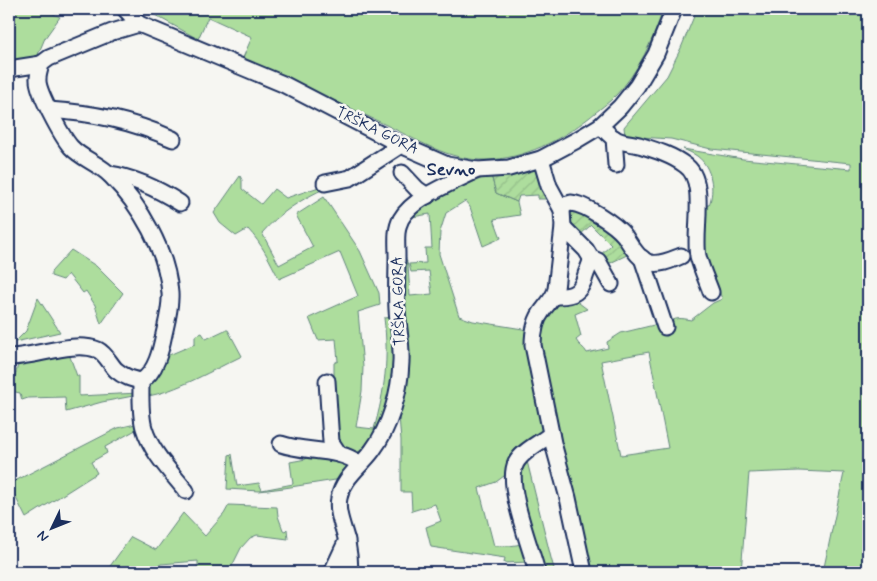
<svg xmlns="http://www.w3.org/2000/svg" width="877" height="581" font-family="Mynerve,sans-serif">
	<defs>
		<pattern id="garden-furrows" width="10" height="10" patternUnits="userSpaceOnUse" patternTransform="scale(1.25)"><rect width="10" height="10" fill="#addd9d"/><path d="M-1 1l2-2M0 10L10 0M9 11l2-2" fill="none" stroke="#94be8a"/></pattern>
	</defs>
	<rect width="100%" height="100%" fill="#f6f6f2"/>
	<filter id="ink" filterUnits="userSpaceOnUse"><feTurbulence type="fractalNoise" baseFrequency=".02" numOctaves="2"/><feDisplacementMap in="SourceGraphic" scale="10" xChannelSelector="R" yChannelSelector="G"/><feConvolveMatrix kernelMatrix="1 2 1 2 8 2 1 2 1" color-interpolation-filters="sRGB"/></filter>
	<g filter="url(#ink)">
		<!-- grass -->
		<g fill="#addd9d" stroke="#64867e" fill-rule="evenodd">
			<path d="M9 9H48L51 13 60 17 45 38 37 57 17 63 9 58Z"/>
			<path d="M144 9H663C655 37 637 74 616 95 609 103 598 110 590 117 561 140 524 159 486 160 449 161 416 139 384 124 337 101 289 81 242 60L252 37 208 17 198 39Z"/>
			<path d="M697 9H868V572H823L844 473 799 471 749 473 741 572H587L538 352C541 324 546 311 571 297L587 309 575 314 581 336 576 340C579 346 584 347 587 353L608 348 607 342 621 333 658 324 665 332 670 333 667 324C675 317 681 318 691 320L713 303 722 299 706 255 701 225V206L709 205C715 190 712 167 697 156 693 153 687 151 683 149L743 159 851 169V163L711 149 671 139 625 136 624 127 667 76 681 48ZM649 352 668 448 621 455 601 361Z"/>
			<path d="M491 175 496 193 517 202 520 215 494 219 501 238 483 246 470 207 465 201 446 213 440 232 439 254 459 316 473 321 529 330 545 432 508 473 496 482 479 488 494 546H509L523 544 530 562 504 563 505 558 431 547 426 527 441 521 435 504 412 511 411 492H401V440L398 405 404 226 405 256 408 265 410 296 432 294 429 271 411 272 409 264 426 263 425 248H432L430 214 412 217C425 200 470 183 491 175Z"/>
			<path d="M240 176 242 180V189L261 204 274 189 286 198 325 185 326 188C303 198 278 214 262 233L279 265 313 247 296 215 324 197 360 251 379 293 380 305 358 312 363 367 362 391 356 427 374 429C385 390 389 359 384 318L395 317 392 390 379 429 360 451C351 456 344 448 337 443L334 406V363L338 361 336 339 318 340 309 318 358 296 340 252 279 279C270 261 262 244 248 229L236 236 220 223 214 213Z"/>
			<path d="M71 250 96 266 123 293 101 324 95 305 86 291 83 293 68 274 63 280 51 276V272Z"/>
			<path d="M38 298 60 332 15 342 26 331Z"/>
			<path d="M225 330H228L242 356C217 368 173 393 147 396V383L162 358 195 344V336L202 333 206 339Z"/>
			<path d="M69 354 77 376H79V396L139 393 137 400 133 396 102 402 66 412 65 397 28 398 22 400 20 393 11 391 18 365Z"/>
			<path d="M140 423 141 427 105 447 107 453 91 462 97 473 26 518 9 484 118 428Z"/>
			<path d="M306 452 352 462 342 479 284 488 259 491 227 489 229 455 232 454 237 486 259 483 262 490 293 484 290 462 306 459Z"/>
			<path d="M526 457 551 558 555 572H544L532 540 518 481Z"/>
			<path d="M229 505 277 507 278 516 283 530 285 531 287 529 288 539 257 535 250 538 241 548 229 572H198V561L161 564 148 572H112L108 569 131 537 156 550 183 513 205 536 224 514Z"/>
		</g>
		<!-- garden -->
		<g fill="url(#garden-furrows)" stroke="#64867e">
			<path d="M537 163 550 199H538V195L519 196 517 202 496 193 491 175Z"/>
			<path d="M576 209 615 233 629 254 604 266 598 257 611 245 591 225 579 236 566 225 567 215Z"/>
		</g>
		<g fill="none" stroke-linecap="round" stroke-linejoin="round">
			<!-- minor casing -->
			<g stroke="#1b2f5e" stroke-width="19">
				<g id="minor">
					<path d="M125 9 139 24"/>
					<path d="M9 69 41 64"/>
					<path d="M49 110C94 113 132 121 173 139"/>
					<path d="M600 126C605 129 608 135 614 138 620 143 632 143 639 145 655 150 672 155 685 165 708 180 693 233 698 256 701 268 707 281 711 292"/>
					<path d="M614 138 616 165"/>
					<path d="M541 159 549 186 562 210 563 227 556 289C554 298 548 303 543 310 535 320 533 332 533 345L553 443 568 498 584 572"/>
					<path d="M402 173 417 189 427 196"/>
					<path d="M109 174C136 178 158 189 180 203"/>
					<path d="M325 183 350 178 401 145"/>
					<path d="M562 210 564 205C565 205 571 203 571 203 585 204 616 225 624 235 631 245 638 260 651 263 661 265 671 260 681 256"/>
					<path d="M563 227 586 250 591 258 598 261 611 284"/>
					<path d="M642 258 665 327"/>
					<path d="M555 296C574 297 581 292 586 274 588 268 591 264 591 258"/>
					<path d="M9 357C36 357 73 340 98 350 106 354 110 364 116 370 124 377 132 379 141 381 156 373 161 349 164 334 167 321 171 306 170 293 167 251 140 205 111 176 100 164 82 159 71 147 62 137 37 91 38 79 38 74 40 69 41 64L49 58 112 32 139 24 283 84 401 145 447 165 477 170 509 168 541 159 575 141 600 126 620 107 637 86 656 54 674 9"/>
					<path d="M141 381C141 396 140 414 144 428 151 452 171 472 186 491"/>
					<path d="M327 381 331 442 339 454"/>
					<path d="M281 444C306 453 337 447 360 464"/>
					<path d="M332 572 347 540"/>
					<path d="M350 572C350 562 349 552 347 542 344 528 336 513 339 498 343 478 360 467 372 451 390 427 400 393 401 362 402 345 398 327 397 309 396 291 397 274 397 256 397 243 395 230 401 219 414 196 455 182 477 170"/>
					<path d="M537 572C531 548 505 484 516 463 522 451 540 443 551 434"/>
				</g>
			</g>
			<!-- minor -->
			<use href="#minor" stroke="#f6f6f2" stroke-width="15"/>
		</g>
	</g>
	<g text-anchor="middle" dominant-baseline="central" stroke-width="5" stroke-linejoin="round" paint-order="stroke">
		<!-- street labels -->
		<g font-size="15" fill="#1b2f5e" stroke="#f6f6f2">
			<text transform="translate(377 131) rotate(26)">TRŠKA GORA</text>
			<text transform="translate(399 301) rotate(-92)">TRŠKA GORA</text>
		</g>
		<!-- quarter labels -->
		<g font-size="18" font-weight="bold" fill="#1b2f5e" stroke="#f6f6f2">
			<text x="451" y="170">Sevno</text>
		</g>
	</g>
	<!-- margin -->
	<rect width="877" height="581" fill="none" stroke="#f6f6f2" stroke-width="30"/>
	<rect x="15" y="15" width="847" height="551" fill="none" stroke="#1b2f5e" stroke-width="2" filter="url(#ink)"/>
	<!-- north arrow -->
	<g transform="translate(52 528) rotate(227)" stroke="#f6f6f2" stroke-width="4" paint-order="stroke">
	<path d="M0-4L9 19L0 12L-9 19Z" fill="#1b2f5e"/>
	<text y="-8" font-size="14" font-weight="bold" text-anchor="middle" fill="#1b2f5e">N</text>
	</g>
</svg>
